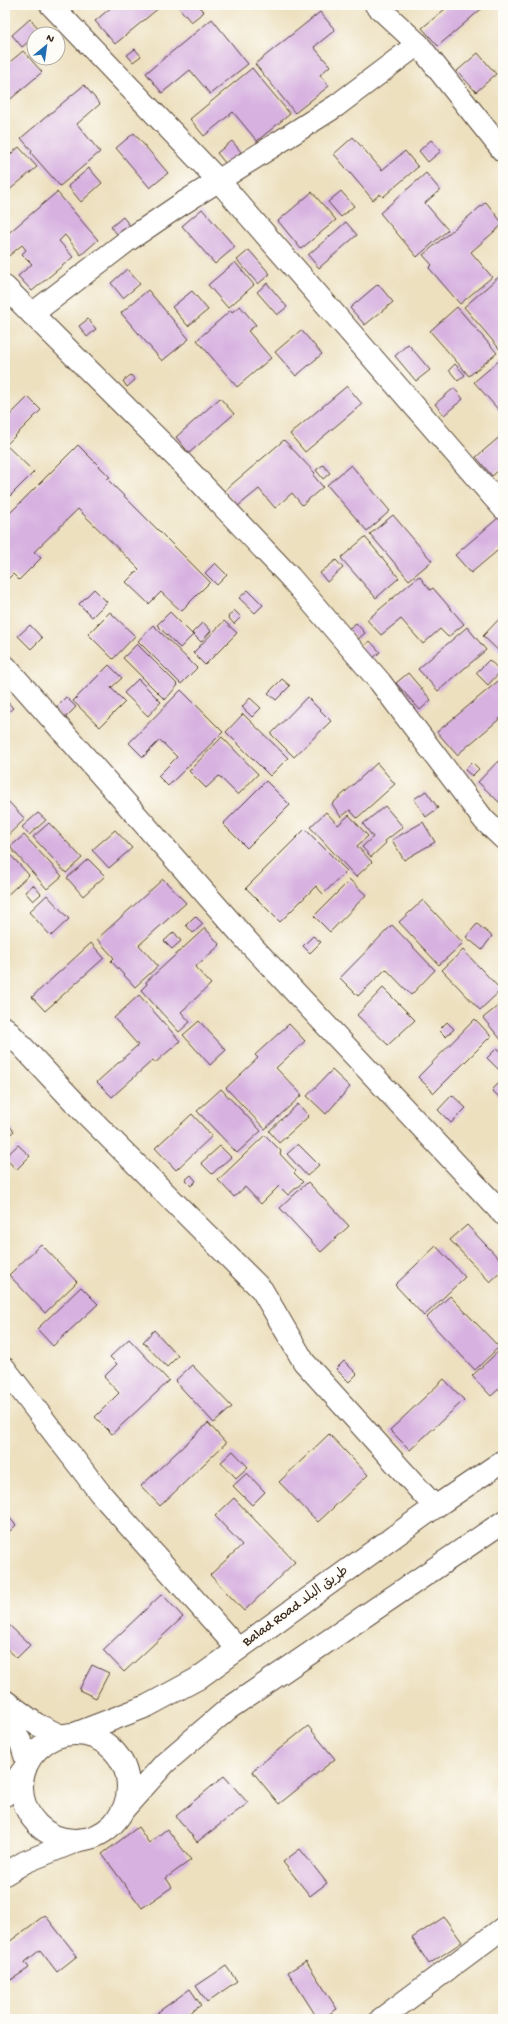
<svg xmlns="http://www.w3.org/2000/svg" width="508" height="2024" font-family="'Gochi Hand','Playpen Sans Arabic',sans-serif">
	<rect width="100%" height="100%" fill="#fdfcf7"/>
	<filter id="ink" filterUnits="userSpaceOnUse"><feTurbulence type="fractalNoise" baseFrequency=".025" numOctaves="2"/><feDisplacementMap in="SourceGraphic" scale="8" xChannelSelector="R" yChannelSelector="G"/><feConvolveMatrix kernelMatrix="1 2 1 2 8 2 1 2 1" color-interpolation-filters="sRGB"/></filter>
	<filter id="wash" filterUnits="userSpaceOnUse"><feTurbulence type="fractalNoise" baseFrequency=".012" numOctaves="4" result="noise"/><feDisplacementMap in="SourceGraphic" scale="16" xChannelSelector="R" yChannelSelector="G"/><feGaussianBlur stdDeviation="0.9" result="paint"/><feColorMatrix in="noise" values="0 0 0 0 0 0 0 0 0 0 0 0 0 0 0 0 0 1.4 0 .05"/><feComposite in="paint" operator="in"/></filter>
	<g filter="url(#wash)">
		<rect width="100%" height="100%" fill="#ede0bf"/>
		<g id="blocks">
			<!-- building -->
			<g fill="#d7b1e0">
				<path d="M114 5H159L160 7 115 44 95 21Z"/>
				<path d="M182 5H198L204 12 191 22 179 8Z"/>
				<path d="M450 5H486L438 46 422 28Z"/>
				<path d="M320 12 335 30 314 47 330 66 320 75 329 86 295 113 255 64Z"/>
				<path d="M30 19 41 31 34 34V37L22 47 12 35Z"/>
				<path d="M212 19 248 64 210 94 190 70 162 93 146 73Z"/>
				<path d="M135 49 141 56 133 62 127 55Z"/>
				<path d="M23 51 42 72 5 104V66Z"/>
				<path d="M478 53 496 74 476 92 457 71Z"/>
				<path d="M252 68 290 114 257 141 233 112 204 136 190 119Z"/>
				<path d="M84 85 100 104 77 124 100 152 60 186 31 153 32 151 21 138Z"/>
				<path d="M134 133 168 173 150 188 116 148Z"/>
				<path d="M353 137 382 170 405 151 418 167 383 197 380 194 373 200 334 154Z"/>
				<path d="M431 140 441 151 428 162 419 151Z"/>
				<path d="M232 141 241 152 226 164 217 153Z"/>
				<path d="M19 147 37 167 7 192 5 190V159Z"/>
				<path d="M89 168 102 183 81 202 68 186Z"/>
				<path d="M426 173 440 190 425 203 448 230 417 257 380 213Z"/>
				<path d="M341 191 354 206 341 217 328 202Z"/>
				<path d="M57 192 98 240 81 255 65 235 59 241 73 257 32 291 18 276 32 264 22 254 26 250 22 245 5 259V236Z"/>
				<path d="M312 192 336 220 301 249 278 221Z"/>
				<path d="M486 202 503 224 471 252 492 277 460 304 429 268 432 265 423 255Z"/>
				<path d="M202 209 235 247 215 264 182 226Z"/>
				<path d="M123 217 130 226 119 236 111 227Z"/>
				<path d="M346 222 357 235 319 268 308 255Z"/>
				<path d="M249 250 270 274 258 284 237 260Z"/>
				<path d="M235 262 254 285 228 308 208 285Z"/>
				<path d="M127 269 140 284 123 298 111 283Z"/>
				<path d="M501 275 503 277V353L464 307Z"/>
				<path d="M267 283 287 307 277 315 257 292Z"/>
				<path d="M378 284 393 302 365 325 350 308Z"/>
				<path d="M148 290 189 339 162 361 121 313Z"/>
				<path d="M192 291 208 310 188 326 172 307Z"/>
				<path d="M240 306 256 325 248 331 271 358 237 387 197 340 231 310 232 312Z"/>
				<path d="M457 307 497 353 469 376 430 331Z"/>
				<path d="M88 319 96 329 87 337 79 326Z"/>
				<path d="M301 330 322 354 296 376 275 352Z"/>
				<path d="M408 344 430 370 416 381 395 356Z"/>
				<path d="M501 359 503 361V415L474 382Z"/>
				<path d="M455 364 465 375 458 381 449 370Z"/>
				<path d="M131 375 135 380 127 387 123 381Z"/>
				<path d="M347 386 362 404 305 452 290 434Z"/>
				<path d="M454 388 463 399 444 415 435 404Z"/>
				<path d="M28 397 41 410 6 445 34 472 10 496 5 491V420Z"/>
				<path d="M220 398 234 414 189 453 176 437Z"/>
				<path d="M503 434V467L492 476 476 457Z"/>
				<path d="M284 440 315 473 313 475 323 487 302 505 292 493 275 508 259 489 238 506 224 491Z"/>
				<path d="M78 445 110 477 107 479 210 582 181 611 161 592 149 604 126 582 139 569 78 509 34 552 41 558 19 580 13 574 5 582V518Z"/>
				<path d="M323 465 330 473 323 479 316 470Z"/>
				<path d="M351 465 390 511 367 531 327 485Z"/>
				<path d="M393 515 432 561 409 580 370 534Z"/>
				<path d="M498 518 503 524V546L471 573 455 555Z"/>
				<path d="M365 537 399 578 376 598 341 558Z"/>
				<path d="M336 560 343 568 327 582 320 573Z"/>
				<path d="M215 563 227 575 217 585 205 573Z"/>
				<path d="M419 576 430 590 433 588 464 624 448 637 440 629 423 644 401 619 381 635 367 620Z"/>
				<path d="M94 589 107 602 92 617 79 604Z"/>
				<path d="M248 590 263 605 255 613 239 598Z"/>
				<path d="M234 610 241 617 234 624 228 617Z"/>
				<path d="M110 612 135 636 113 659 88 634Z"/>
				<path d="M170 612 193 635 180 648 157 625Z"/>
				<path d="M502 616 503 617V655L483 636Z"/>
				<path d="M224 621 237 633 205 665 193 653Z"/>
				<path d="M203 622 211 631 201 642 192 633Z"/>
				<path d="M356 623 365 633 357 640 348 629Z"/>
				<path d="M30 625 42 638 31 649 18 636Z"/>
				<path d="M153 625 197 668 181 684 138 641Z"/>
				<path d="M467 627 486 650 438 691 418 669Z"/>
				<path d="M370 641 380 652 369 662 359 650Z"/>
				<path d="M137 644 178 685 165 700 123 658Z"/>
				<path d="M489 660 501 671 488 685 476 673Z"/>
				<path d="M109 665 122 678 111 688 125 702 100 727 73 701Z"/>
				<path d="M408 673 431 700 420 710 396 683Z"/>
				<path d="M503 677V716L457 755 437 732Z"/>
				<path d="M138 679 161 702 148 716 124 693Z"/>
				<path d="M282 679 290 686 276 700 268 693Z"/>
				<path d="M181 690 223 732 168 786 158 776 177 757 160 740 143 757 129 743Z"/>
				<path d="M66 697 76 707 64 719 54 709Z"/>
				<path d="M307 697 331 721 294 757 271 734Z"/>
				<path d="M250 698 261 708 252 717 242 707Z"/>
				<path d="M5 699 13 708 5 715Z"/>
				<path d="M243 714 288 758 270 776 226 732Z"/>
				<path d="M222 737 258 774 238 795 219 776 206 788 189 771Z"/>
				<path d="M498 761 503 767V801L501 804 478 782Z"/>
				<path d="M472 762 479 769 472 776 465 770Z"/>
				<path d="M377 763 395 784 357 818 350 810 341 817 332 804Z"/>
				<path d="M266 781 290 805 247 848 223 824Z"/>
				<path d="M426 791 438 808 426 817 414 799Z"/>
				<path d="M5 798 25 819 5 838Z"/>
				<path d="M385 806 403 827 385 841 386 843 371 857 362 847 373 837 363 824Z"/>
				<path d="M326 812 338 825 349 815 368 836 357 846 372 862 356 877 310 827Z"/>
				<path d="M38 813 46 820 29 835 22 827Z"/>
				<path d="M423 822 435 842 404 860 392 840Z"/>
				<path d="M49 823 82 858 66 873 33 837Z"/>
				<path d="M305 829 347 871 323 894 316 886 280 922 246 888Z"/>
				<path d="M115 830 132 848 109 868 92 850Z"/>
				<path d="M24 835 62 876 47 889 10 847Z"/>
				<path d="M6 850 29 875 5 897V852Z"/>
				<path d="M88 859 105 876 83 896 67 878Z"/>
				<path d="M163 879 186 903 139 945 158 966 135 987 111 961 114 958 97 939Z"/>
				<path d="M350 880 366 895 330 932 314 916Z"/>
				<path d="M33 885 41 894 33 901 25 892Z"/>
				<path d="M47 895 69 919 51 936 29 912Z"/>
				<path d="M423 900 463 943 439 965 399 922Z"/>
				<path d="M195 916 203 924 193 933 186 925Z"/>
				<path d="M477 924 492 936 482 950 466 937Z"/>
				<path d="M392 925 435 970 411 995 386 969 358 996 340 978Z"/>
				<path d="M205 928 220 945 195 967 211 984 181 1012 190 1022 179 1032 141 990 147 984 146 982Z"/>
				<path d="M174 932 181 941 172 949 164 941Z"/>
				<path d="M313 936 321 942 310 953 303 946Z"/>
				<path d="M91 943 104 958 45 1011 32 997Z"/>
				<path d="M463 950 501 990 480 1010 442 970Z"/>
				<path d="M383 988 415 1020 388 1045 357 1015Z"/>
				<path d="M139 995 180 1041 155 1063 153 1060 112 1097 97 1082 138 1045 114 1018Z"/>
				<path d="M503 1002V1042L483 1018Z"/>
				<path d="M475 1019 491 1036 434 1093 418 1077Z"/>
				<path d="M199 1021 226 1050 210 1065 183 1035Z"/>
				<path d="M447 1022 454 1029 446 1037 439 1030Z"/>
				<path d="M289 1024 305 1041 276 1068 302 1095 265 1129 226 1088 258 1058 255 1055Z"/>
				<path d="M497 1048 503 1053V1074L487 1058Z"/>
				<path d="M332 1070 350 1087 326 1114 307 1096Z"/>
				<path d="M503 1079V1101L492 1090Z"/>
				<path d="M221 1089 261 1131 237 1153 197 1111Z"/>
				<path d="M452 1095 466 1108 451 1123 438 1110Z"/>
				<path d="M298 1104 309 1116 279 1143 269 1131Z"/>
				<path d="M192 1114 212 1136 176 1170 155 1148Z"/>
				<path d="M5 1121 14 1131 5 1139Z"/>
				<path d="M265 1135 281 1151 280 1154 296 1171 294 1173 303 1182 288 1195 279 1186 261 1204 245 1187 234 1197 218 1180Z"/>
				<path d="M298 1144 319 1165 307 1176 287 1154Z"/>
				<path d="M18 1145 30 1156 16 1170 5 1157Z"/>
				<path d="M220 1146 231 1157 212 1174 201 1163Z"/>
				<path d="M191 1175 196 1181 191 1186 185 1180Z"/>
				<path d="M308 1182 349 1226 321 1252 280 1208Z"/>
				<path d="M467 1225 503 1263V1270L490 1282 450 1240Z"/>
				<path d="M41 1244 77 1282 45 1313 9 1275Z"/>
				<path d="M436 1246 465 1277 424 1316 395 1285Z"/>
				<path d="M81 1287 98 1304 53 1346 37 1329Z"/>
				<path d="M450 1296 499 1347 475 1370 426 1318Z"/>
				<path d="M154 1330 178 1356 167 1367 143 1342Z"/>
				<path d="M129 1339 169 1381 112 1434 95 1417 119 1393 104 1377 117 1364 110 1357Z"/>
				<path d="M503 1347V1385L491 1396 472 1376Z"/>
				<path d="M344 1361 357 1374 349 1382 336 1369Z"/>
				<path d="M192 1365 232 1407 214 1423 175 1381Z"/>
				<path d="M444 1379 464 1400 410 1450 390 1430Z"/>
				<path d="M208 1423 226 1443 160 1506 141 1486Z"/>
				<path d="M329 1434 368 1475 318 1522 279 1482Z"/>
				<path d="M233 1451 248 1467 236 1478 221 1462Z"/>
				<path d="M247 1473 265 1492 252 1505 233 1486Z"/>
				<path d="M234 1498 295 1562 244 1611 210 1575 242 1545 215 1516Z"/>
				<path d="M5 1513 16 1525 5 1536Z"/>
				<path d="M162 1594 183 1617 124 1672 103 1650Z"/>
				<path d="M8 1624 30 1645 17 1658 5 1647V1627Z"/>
				<path d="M92 1665 109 1673 96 1698 79 1690Z"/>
				<path d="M308 1726 335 1759 279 1804 252 1771Z"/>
				<path d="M224 1776 248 1803 197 1842 176 1816Z"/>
				<path d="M138 1827 149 1843 167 1829 191 1860 166 1878 172 1887 142 1908 102 1854Z"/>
				<path d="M300 1849 327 1883 310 1896 283 1862Z"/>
				<path d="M45 1915 77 1956 57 1972 40 1950 25 1962 29 1968 11 1980 5 1972V1945Z"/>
				<path d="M444 1917 462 1942 429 1964 412 1938Z"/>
				<path d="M306 1961 337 2009 321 2019H318L288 1972Z"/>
				<path d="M226 1966 237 1981 207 2002 196 1986Z"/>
				<path d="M190 1989 201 2005 181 2019H163L158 2012Z"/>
				<path d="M157 2013 161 2019H147Z"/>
			</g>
		</g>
	</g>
	<g filter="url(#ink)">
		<use href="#blocks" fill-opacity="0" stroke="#564536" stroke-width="1"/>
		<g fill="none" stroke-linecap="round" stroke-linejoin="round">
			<!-- street casing -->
			<g stroke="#564536" stroke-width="24">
				<g id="street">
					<path d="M51 5 218 180 503 508"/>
					<path d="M376 5 418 44 503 151"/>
					<path d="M5 287 179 460 290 577 380 682 484 820 503 838"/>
					<path d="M32 314 127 241 180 205 336 106 418 44"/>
					<path d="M5 666 249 943 503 1214"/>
					<path d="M5 1028 78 1106 262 1290 304 1362 435 1507"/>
					<path d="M5 1369 100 1493 238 1649"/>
					<path d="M381 2019 503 1928"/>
				</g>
			</g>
			<!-- secondary casing -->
			<g stroke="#564536" stroke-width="24">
				<g id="secondary">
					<path d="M5 1701 36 1724 59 1735"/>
					<path d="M5 1712 21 1743 27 1762"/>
				</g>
			</g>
			<!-- highway casing -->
			<g stroke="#564536" stroke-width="24">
				<g id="highway">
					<path d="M77 1733 147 1706 197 1679 435 1507 503 1461"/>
					<circle cx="75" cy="1787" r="53"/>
					<path d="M5 1795 24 1769"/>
					<path d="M123 1810 165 1763 228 1709 503 1522"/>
					<path d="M5 1874 25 1862 79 1840"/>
				</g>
			</g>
			<!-- street -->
			<use href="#street" stroke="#fff" stroke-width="22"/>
			<!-- secondary -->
			<use href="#secondary" stroke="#fff" stroke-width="22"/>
			<!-- highway -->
			<use href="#highway" stroke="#fff" stroke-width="22"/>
		</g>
	</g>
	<g text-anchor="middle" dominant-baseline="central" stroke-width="4" stroke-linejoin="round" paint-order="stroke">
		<!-- street labels -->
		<g font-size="14" fill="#3b2a1e" stroke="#fdfcf7">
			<text transform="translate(296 1607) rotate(-36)">Balad Road طريق البلد</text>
		</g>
	</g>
	<!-- margin -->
	<rect width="508" height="2024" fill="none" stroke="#fdfcf7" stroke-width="20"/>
	<!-- north arrow -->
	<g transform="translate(46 46) rotate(29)"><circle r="19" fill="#fdfcf7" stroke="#afa8a0"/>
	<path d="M0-3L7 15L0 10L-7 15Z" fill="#1f6fb2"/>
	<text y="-6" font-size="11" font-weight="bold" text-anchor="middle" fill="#3b2a1e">N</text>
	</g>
</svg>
